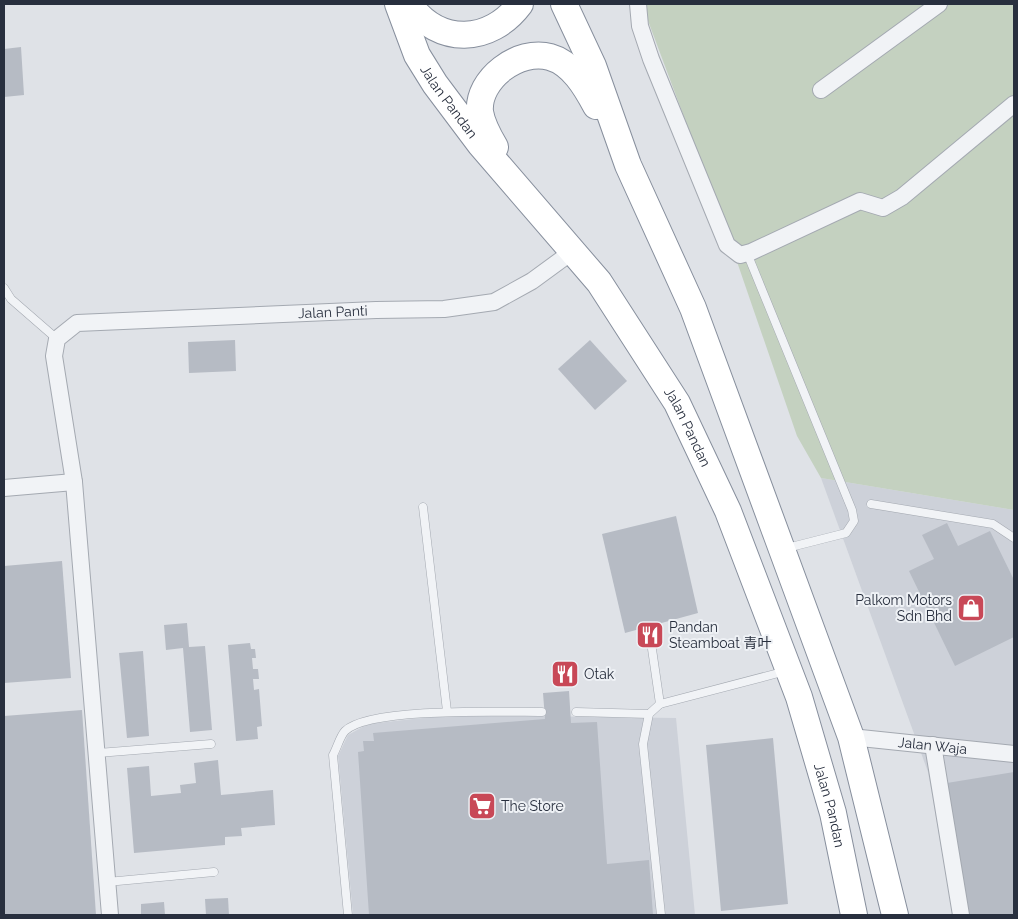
<svg xmlns="http://www.w3.org/2000/svg" width="1018" height="919" font-family="Raleway,'Noto Sans SC',sans-serif">
	<rect width="100%" height="100%" fill="#dfe2e7"/>
	<!-- built -->
	<g fill="#cdd1d9">
		<path d="M821 478 1014 510V915H953L928 772Z"/>
		<path d="M449 715 676 718 695 915H353L338 756 348 735 368 724Z"/>
	</g>
	<!-- green -->
	<path fill="#c4d1c0" d="M644 4H1014V510L821 478 797 436 724 224 647 18Z"/>
	<!-- building -->
	<g fill="#b6bbc4">
		<path d="M21 47 24 95 4 97V49Z"/>
		<path d="M235 340 236 371 189 373 188 342Z"/>
		<path d="M590 340 627 381 595 410 558 369Z"/>
		<path d="M676 516 698 613 625 633 602 534Z"/>
		<path d="M947 523 958 546 990 531 1014 580V637L955 666 909 571 934 559 922 535Z"/>
		<path d="M62 561 71 678 4 683V566Z"/>
		<path d="M187 623 189 647 205 646 212 730 190 732 183 648 166 650 164 625Z"/>
		<path d="M250 643 251 649H255L256 658H252L253 669H258L259 679H253L254 690 259 689 262 726 257 727 258 739 236 741 228 645Z"/>
		<path d="M143 651 149 736 127 738 119 653Z"/>
		<path d="M569 691 571 723 597 722 607 864 649 860 653 915H369L358 752 364 751 363 741H374L373 733 545 719 543 693Z"/>
		<path d="M82 710 96 915H4V716Z"/>
		<path d="M773 738 788 904 721 911 706 745Z"/>
		<path d="M218 760 221 795 273 790 275 825 241 828 242 836 225 837V845L134 853 127 768 149 766 151 796 181 793 180 785 196 783 194 763Z"/>
		<path d="M1014 772V915H966L947 783Z"/>
		<path d="M228 898 229 915H206L205 899Z"/>
		<path d="M164 902 165 915H141V904Z"/>
	</g>
	<g fill="none" stroke-linecap="round" stroke-linejoin="round">
		<!-- service casing -->
		<g stroke="#a4a9b1" stroke-width="9">
			<g id="service">
				<path d="M747 253 852 510 854 521 846 533 787 548"/>
				<path d="M4 288 11 299 57 339"/>
				<path d="M871 504 993 524 1014 538"/>
				<path d="M423 507 447 711"/>
				<path d="M652 649 660 704"/>
				<path d="M576 712 649 714"/>
				<path d="M98 753 211 744"/>
				<path d="M107 882 214 872"/>
				<path d="M348 915 333 755C337 748 340 736 345 731 369 707 505 712 542 712"/>
				<path d="M661 915 643 744 649 714 660 704 786 671"/>
			</g>
		</g>
		<!-- minor casing -->
		<g stroke="#a4a9b1" stroke-width="18">
			<g id="minor">
				<path d="M638 4 640 26 651 59 727 245 740 255 751 252 860 201 883 208 902 197 1014 104"/>
				<path d="M821 90 939 4"/>
				<path d="M4 488 74 482"/>
				<path id="s1" d="M851 737 1014 754"/>
				<path d="M933 745 961 915"/>
				<path id="s2" d="M110 915 74 482 54 356 57 339 77 323 376 310 444 309 494 302 532 281 573 251"/>
			</g>
		</g>
		<!-- trunk casing -->
		<g stroke="#878f9d" stroke-width="28">
			<g id="trunk">
				<path id="s3" d="M398 4 417 55 435 84 480 144 599 282 677 403 728 511 799 697 833 813 854 915"/>
				<path d="M409 4C439 46 490 44 520 4"/>
				<path d="M564 4 593 66 628 165 693 308 851 737 895 915"/>
				<path d="M495 147C489 137 482 124 480 112 477 79 519 48 550 57 572 63 586 87 596 106"/>
			</g>
		</g>
		<!-- service -->
		<use href="#service" stroke="#f1f3f6" stroke-width="8"/>
		<!-- minor -->
		<use href="#minor" stroke="#f1f3f6" stroke-width="16"/>
		<!-- trunk -->
		<use href="#trunk" stroke="#fff" stroke-width="26"/>
	</g>
	<!-- icons -->
	<defs>
		<g id="shop-square" transform="scale(1.4375)"><rect x="-9" y="-9" width="18" height="18" rx="4" fill="#c84857" stroke="#eef1f5"/><path d="M-5-2.5h2.3a2.7 3.5 0 0 1 5.4 0H5L5.5 6h-11ZM-1.5-2.5h3a1.5 2.3 0 0 0-3 0Z" fill="#fff"/></g>
		<g id="restaurant-square" transform="scale(1.4375)"><rect x="-9" y="-9" width="18" height="18" rx="4" fill="#c84857" stroke="#eef1f5"/><path d="M-5-6h1v4h1v-4h1v4h1v-4h1v5L-1.5 .5V6h-2V.5L-5-1ZM5-6V6H3V1.5H1.5Q1.5-4 5-6Z" fill="#fff"/></g>
		<g id="supermarket-square" transform="scale(1.4375)"><rect x="-9" y="-9" width="18" height="18" rx="4" fill="#c84857" stroke="#eef1f5"/><path d="M-6-5.5h2.5l.6 2H6L4.5 2H-2.5L-4.4-4H-6ZM-1.5 3.2a1.3 1.3 0 1 0 .1 0ZM3 3.2a1.3 1.3 0 1 0 .1 0Z" fill="#fff"/></g>
	</defs>
	<g fill-rule="evenodd">
		<use href="#shop-square" x="971" y="608"/>
		<use href="#restaurant-square" x="650" y="635"/>
		<use href="#restaurant-square" x="565" y="674"/>
		<use href="#supermarket-square" x="482" y="806"/>
	</g>
	<g text-anchor="middle" dominant-baseline="central" stroke-width="4" stroke-linejoin="round" paint-order="stroke">
		<!-- street labels -->
		<g font-size="14" fill="#282f3e" stroke="#eef1f5">
			<text stroke="none"><textPath href="#s3" startOffset="111">Jalan Pandan</textPath></text>
			<text stroke="none"><textPath href="#s2" startOffset="861">Jalan Panti</textPath></text>
			<text stroke="none"><textPath href="#s3" startOffset="516">Jalan Pandan</textPath></text>
			<text stroke="none"><textPath href="#s1" startOffset="82">Jalan Waja</textPath></text>
			<text stroke="none"><textPath href="#s3" startOffset="921">Jalan Pandan</textPath></text>
		</g>
		<!-- poi labels -->
		<g font-size="14" fill="#282f3e" stroke="#eef1f5" text-anchor="start">
			<text x="952" y="600" text-anchor="end">Palkom Motors<tspan x="952" dy="16">Sdn Bhd</tspan></text>
			<text x="669" y="627">Pandan<tspan x="669" dy="16">Steamboat 青叶</tspan></text>
			<text x="584" y="674">Otak</text>
			<text x="501" y="806">The Store</text>
		</g>
	</g>
	<!-- border -->
	<rect width="1018" height="919" fill="none" stroke="#282f3e" stroke-width="10"/>
</svg>
